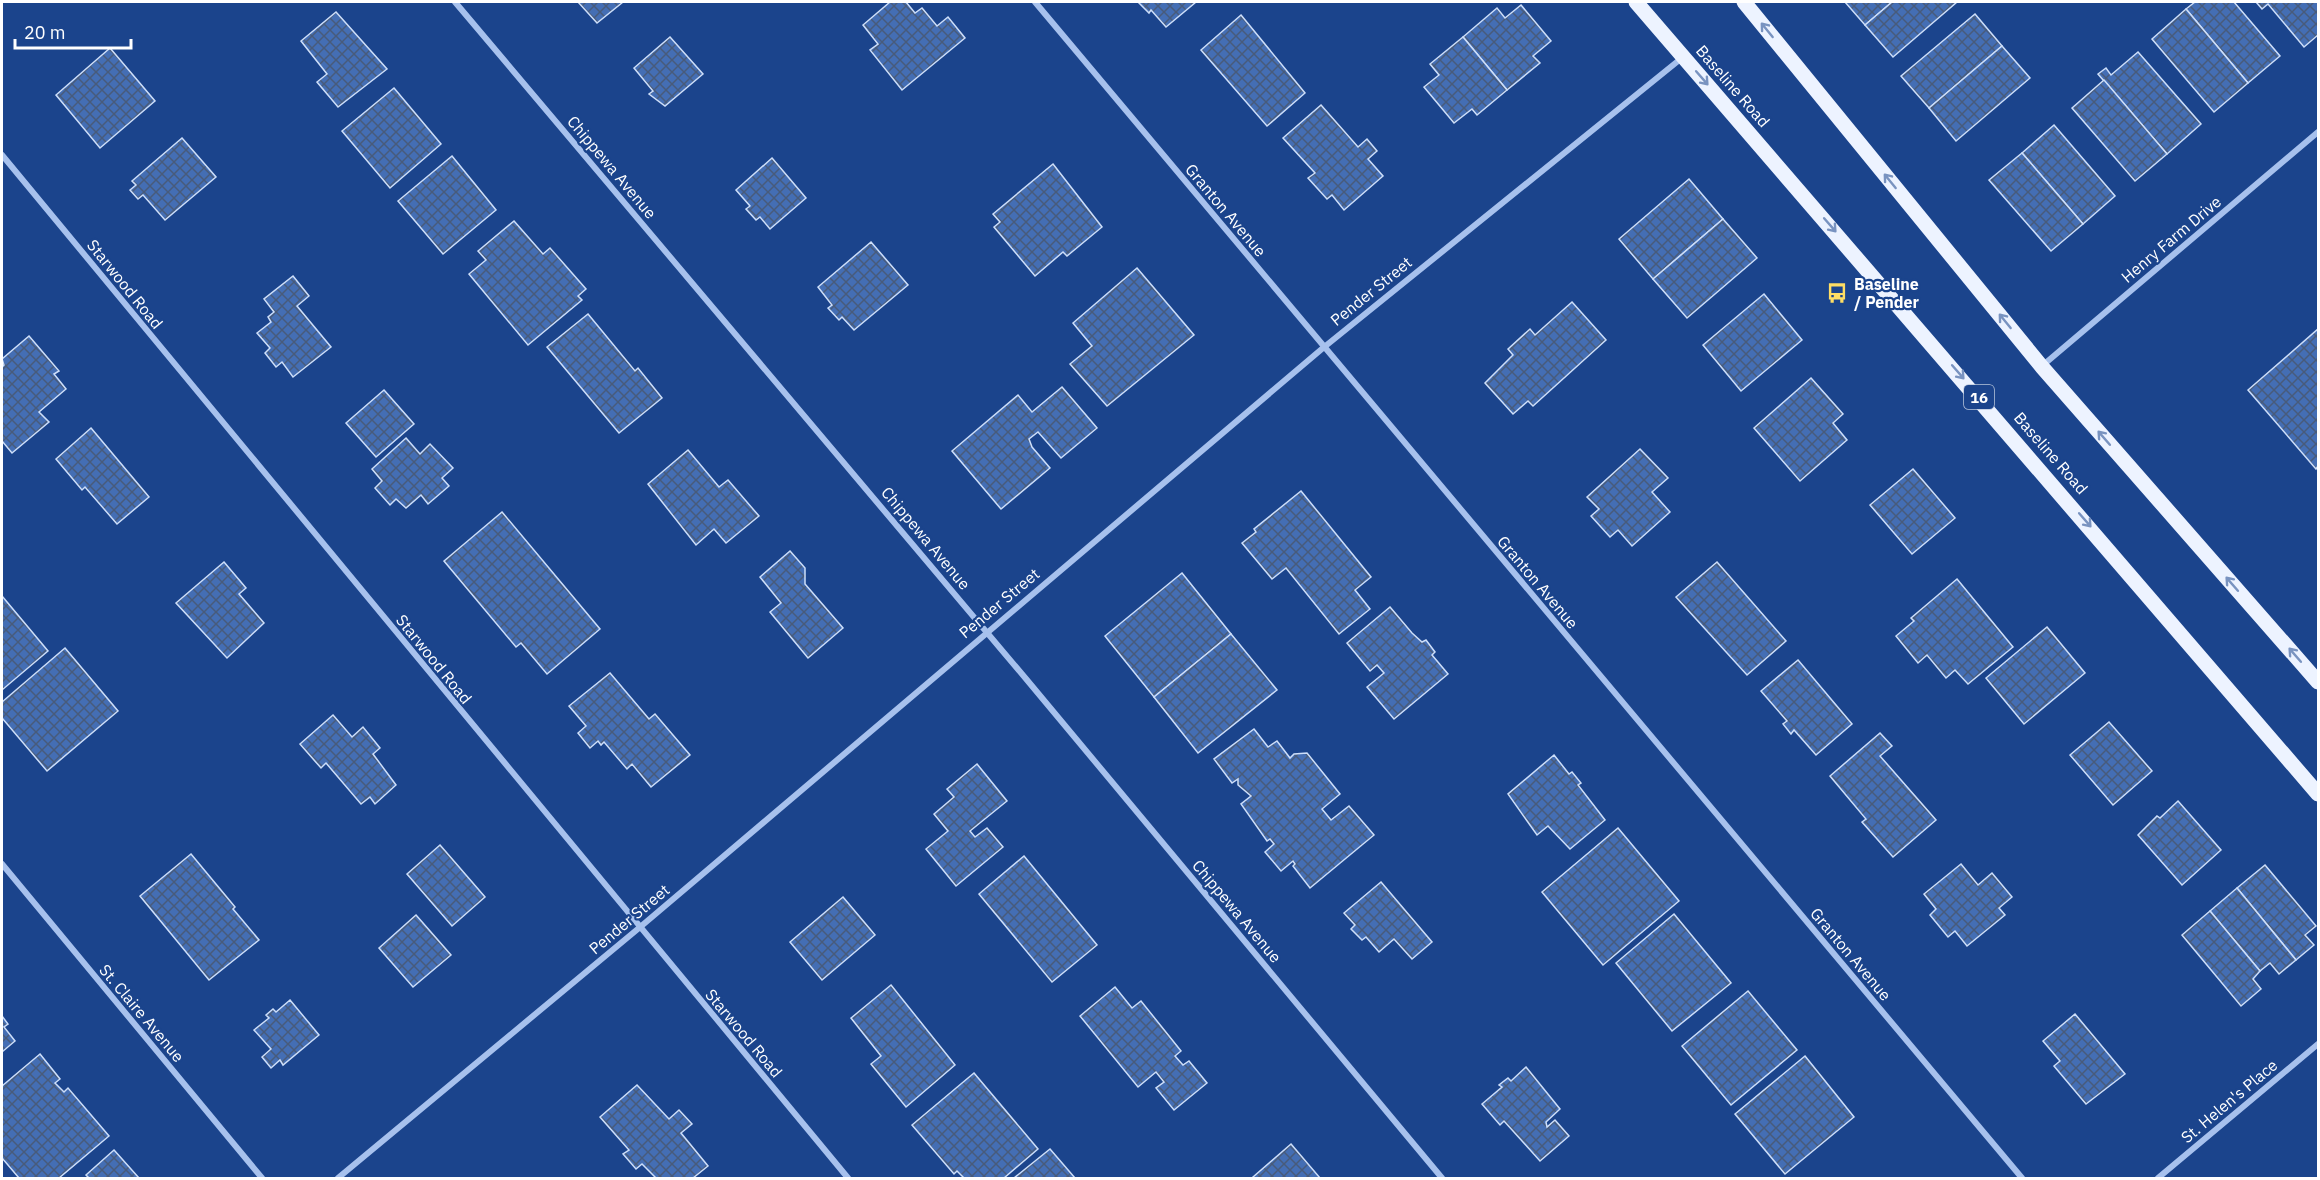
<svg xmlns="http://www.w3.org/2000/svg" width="2320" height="1180" font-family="'IBM Plex Sans',sans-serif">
	<defs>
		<pattern id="building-cross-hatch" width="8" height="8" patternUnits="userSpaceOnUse" patternTransform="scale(1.5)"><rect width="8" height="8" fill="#446eb4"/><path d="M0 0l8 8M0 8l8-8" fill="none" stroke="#485b7b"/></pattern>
	</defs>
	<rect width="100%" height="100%" fill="#1b448c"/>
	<!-- building -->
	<g fill="url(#building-cross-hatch)" stroke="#cddef9" stroke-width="1.5">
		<path d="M578 2H623L597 23Z"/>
		<path d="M890 2H906L915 13 922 8 937 26 948 17 965 38 902 90 870 50 878 44 863 25Z"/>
		<path d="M1138 2H1196L1166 27 1151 10 1149 13Z"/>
		<path d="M1845 2H1892L1865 25Z"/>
		<path d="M1892 2H1957L1893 57 1865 25Z"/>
		<path d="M2195 2H2234L2280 56 2248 83 2186 9Z"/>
		<path d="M2256 2H2318V35L2304 47 2268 4 2262 9Z"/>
		<path d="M1521 5 1551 41 1533 56 1540 63 1507 90 1463 37 1497 8 1505 18Z"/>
		<path d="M2186 9 2248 83 2214 112 2152 39Z"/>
		<path d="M336 12 387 69 338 107 317 82 327 74 301 41Z"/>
		<path d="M1975 14 2002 46 1929 108 1901 76Z"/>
		<path d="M1241 15 1305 93 1267 126 1201 50Z"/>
		<path d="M670 37 703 74 665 106 649 94 653 91 634 68Z"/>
		<path d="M1463 37 1507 90 1477 115 1472 109 1454 123 1424 87 1439 75 1430 64Z"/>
		<path d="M2002 46 2030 78 1956 141 1929 108Z"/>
		<path d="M110 48 155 101 100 148 56 95Z"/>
		<path d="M2138 52 2201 124 2167 154 2098 74 2106 68 2111 75Z"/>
		<path d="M2104 80 2167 154 2135 181 2072 108Z"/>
		<path d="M394 88 441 144 390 188 342 131Z"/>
		<path d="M1321 105 1358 147 1367 139 1377 151 1368 159 1383 176 1344 210 1332 195 1327 199 1308 178 1315 173 1283 138Z"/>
		<path d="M2054 125 2115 196 2083 224 2022 153Z"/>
		<path d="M182 138 216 177 165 220 143 195 138 199 130 190 136 185 132 181Z"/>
		<path d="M2022 153 2083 224 2051 251 1989 180Z"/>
		<path d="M452 156 496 210 443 254 398 201Z"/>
		<path d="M772 158 806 198 770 229 760 217 756 220 746 209 750 206 736 190Z"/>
		<path d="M1053 164 1102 227 1067 256 1063 252 1035 276 994 227 1000 222 993 214Z"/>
		<path d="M1689 179 1723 219 1653 279 1619 239Z"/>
		<path d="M1723 219 1757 258 1687 318 1653 279Z"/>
		<path d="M514 221 543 254 550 248 586 289 578 296 582 300 528 345 469 274 486 260 478 251Z"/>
		<path d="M871 242 908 285 854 330 842 317 839 320 828 308 832 305 818 287Z"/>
		<path d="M1137 268 1194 335 1107 406 1070 364 1092 346 1073 323Z"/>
		<path d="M293 276 309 296 297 306 331 347 293 377 282 362 276 367 265 353 270 348 257 333 271 322 268 317 274 312 264 299Z"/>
		<path d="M1764 294 1802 340 1741 391 1703 345Z"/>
		<path d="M1572 302 1606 340 1533 406 1528 401 1513 414 1485 383 1513 355 1508 349 1530 329 1535 335Z"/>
		<path d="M588 314 635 371 638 368 662 398 619 433 547 347Z"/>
		<path d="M2318 329V466L2316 469 2248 390Z"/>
		<path d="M29 336 59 371 54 374 66 389 39 412 49 422 12 453 2 441V367L4 365 2 359Z"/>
		<path d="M1811 378 1843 414 1833 423 1847 440 1800 481 1754 428Z"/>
		<path d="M1062 387 1097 428 1061 458 1038 432 1029 439 1032 447 1050 468 1001 509 952 451 1018 395 1032 412Z"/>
		<path d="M384 390 414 424 376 457 346 423Z"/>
		<path d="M91 428 149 497 117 524 85 487 82 490 56 459Z"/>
		<path d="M406 438 420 454 430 444 453 468 442 478 449 486 428 504 421 495 406 508 396 499 390 505 375 488 382 481 372 469Z"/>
		<path d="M1640 449 1668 478 1652 492 1670 512 1632 546 1618 530 1610 537 1591 516 1599 509 1587 497Z"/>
		<path d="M688 450 719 487 728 480 759 516 726 543 714 529 696 545 648 484Z"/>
		<path d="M1913 469 1955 518 1912 554 1870 505Z"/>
		<path d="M1301 491 1371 577 1355 590 1370 609 1339 634 1286 568 1272 579 1242 543 1256 532 1254 529Z"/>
		<path d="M502 512 600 629 547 674 521 643 516 647 444 561Z"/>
		<path d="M790 551 805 568V584L843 628 808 658 770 612 781 603 760 577Z"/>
		<path d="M224 562 246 588 239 594 264 623 227 658 176 603Z"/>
		<path d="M1717 562 1786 641 1747 675 1676 597Z"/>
		<path d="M1182 573 1231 634 1154 697 1105 636Z"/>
		<path d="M1957 579 2013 647 1968 684 1955 670 1946 678 1927 655 1918 663 1896 636 1914 621 1911 618Z"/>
		<path d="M2 596 48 651 2 690Z"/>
		<path d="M1390 607 1412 633 1422 642 1426 640 1435 652 1432 655 1448 674 1394 719 1367 687 1384 673 1377 665 1370 671 1347 643Z"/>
		<path d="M2047 627 2085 673 2024 724 1986 678Z"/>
		<path d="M1231 634 1277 690 1198 753 1154 697Z"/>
		<path d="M65 648 118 711 47 771 2 718V702Z"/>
		<path d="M1798 660 1852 724 1816 755 1794 730 1791 734 1783 724 1787 721 1761 691Z"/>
		<path d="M610 673 649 719 655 714 690 755 651 787 632 764 627 769 604 742 601 745 598 741 590 748 578 733 586 726 569 706Z"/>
		<path d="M333 715 352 737 363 727 380 748 373 754 396 785 375 804 370 797 361 804 326 763 321 768 300 744Z"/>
		<path d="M2109 722 2152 771 2113 805 2070 755Z"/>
		<path d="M1254 729 1268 747 1277 741 1290 758 1294 754 1307 753 1340 794 1322 809 1331 820 1349 806 1374 835 1310 888 1293 866 1295 864 1293 861 1281 871 1265 852 1274 844 1270 839 1267 841 1241 804 1251 796 1238 785V779L1232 783 1214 759Z"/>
		<path d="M1880 733 1892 746 1880 756 1936 820 1893 857 1862 822 1866 819 1830 776Z"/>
		<path d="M1554 755 1569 774 1572 772 1581 783 1578 785 1605 820 1570 849 1548 826 1537 835 1508 794Z"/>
		<path d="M977 764 1007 801 970 831 975 837 987 828 1003 847 956 886 926 849 948 831 934 814 954 797 947 789Z"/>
		<path d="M2178 801 2221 850 2182 885 2138 835 2157 816 2160 818Z"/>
		<path d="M1618 828 1679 901 1603 965 1542 892Z"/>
		<path d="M440 845 485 897 452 926 407 874Z"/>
		<path d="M191 854 235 907 233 909 259 940 209 980 140 896Z"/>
		<path d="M1024 856 1097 945 1052 982 979 894Z"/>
		<path d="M1961 864 1978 885 1992 873 2012 897 1999 908 2005 915 1967 946 1955 931 1948 937 1930 915 1936 909 1924 894Z"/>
		<path d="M2265 865 2316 926 2305 935 2314 945 2296 960 2237 888Z"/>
		<path d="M1381 882 1432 942 1412 959 1394 939 1379 952 1366 937 1362 940 1351 929 1355 925 1344 913Z"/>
		<path d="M2237 888 2296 960 2279 974 2270 963 2260 971 2210 911Z"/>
		<path d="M843 897 875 935 822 980 790 942Z"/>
		<path d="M2210 911 2260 971 2253 979 2261 989 2241 1006 2182 935Z"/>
		<path d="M1674 914 1731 983 1672 1031 1616 963Z"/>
		<path d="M416 915 451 955 413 987 379 948Z"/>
		<path d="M891 985 955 1065 906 1107 871 1064 881 1056 851 1018Z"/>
		<path d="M1115 987 1132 1008 1141 1001 1181 1051 1175 1056 1183 1065 1189 1061 1207 1083 1174 1110 1156 1088 1164 1082 1156 1072 1138 1087 1080 1016Z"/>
		<path d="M1748 991 1797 1050 1731 1105 1682 1046Z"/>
		<path d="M290 1000 319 1035 283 1065 280 1060 271 1068 262 1057 271 1049 254 1030 269 1018 266 1015 273 1009 276 1012Z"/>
		<path d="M2075 1014 2125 1074 2086 1104 2054 1066 2060 1061 2043 1041Z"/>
		<path d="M2 1016 8 1024 4 1027 15 1041 2 1052Z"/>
		<path d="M40 1054 60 1079 55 1083 64 1092 68 1088 109 1136 59 1178H19L2 1158V1086Z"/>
		<path d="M1805 1056 1854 1117 1785 1174 1735 1114Z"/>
		<path d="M1526 1067 1560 1109 1546 1122 1547 1127 1555 1120 1569 1136 1540 1161 1504 1121 1500 1125 1482 1104 1502 1087 1499 1085 1508 1078 1511 1081Z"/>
		<path d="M974 1073 1038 1149 1004 1178H964L957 1171 954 1174 912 1125Z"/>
		<path d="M637 1085 669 1119 679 1110 692 1124 681 1133 708 1166 693 1178H656L642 1164 636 1169 623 1154 629 1150 600 1117Z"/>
		<path d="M1291 1144 1320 1178H1254L1253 1177Z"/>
		<path d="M1050 1149 1075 1178H1014Z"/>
		<path d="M114 1150 139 1178H89L86 1175Z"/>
	</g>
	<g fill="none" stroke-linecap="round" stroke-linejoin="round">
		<!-- minor -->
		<g stroke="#a7c1ed" stroke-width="6">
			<path d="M455 2 1027 680 1442 1178"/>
			<path d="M1035 2 2022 1178"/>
			<path d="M2 155 848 1178"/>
			<path d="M2042 366 2318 132"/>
			<path d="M2 864 262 1178"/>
			<path d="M338 1178 639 928 1323 348 1683 57"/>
			<path d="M2158 1178 2318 1044"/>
		</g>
		<!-- primary -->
		<g stroke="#edf3ff" stroke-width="15">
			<path d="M1636 2 2318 794"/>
			<path d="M1744 2 2042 367 2318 682"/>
		</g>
	</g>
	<!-- one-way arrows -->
	<defs><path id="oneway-shaft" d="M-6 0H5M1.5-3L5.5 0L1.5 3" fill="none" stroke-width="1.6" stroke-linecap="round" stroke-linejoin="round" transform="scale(1.5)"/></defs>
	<g stroke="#7993c0">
		<use href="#oneway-shaft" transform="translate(1767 30) rotate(-129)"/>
		<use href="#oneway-shaft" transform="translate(1702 78) rotate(49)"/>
		<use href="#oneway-shaft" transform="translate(1890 181) rotate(-129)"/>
		<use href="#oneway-shaft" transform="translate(1830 225) rotate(49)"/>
		<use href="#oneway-shaft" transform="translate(2005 321) rotate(-129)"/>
		<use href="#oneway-shaft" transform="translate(1958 372) rotate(49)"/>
		<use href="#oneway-shaft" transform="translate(2104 438) rotate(-131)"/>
		<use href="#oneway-shaft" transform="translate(2085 520) rotate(49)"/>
		<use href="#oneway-shaft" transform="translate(2232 584) rotate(-131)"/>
		<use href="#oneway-shaft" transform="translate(2295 655) rotate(-131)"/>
	</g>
	<!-- icons -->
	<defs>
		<g id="bus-bare" transform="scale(1.62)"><path d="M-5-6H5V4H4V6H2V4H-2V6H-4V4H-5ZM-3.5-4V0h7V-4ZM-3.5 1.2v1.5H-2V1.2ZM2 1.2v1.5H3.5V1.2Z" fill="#fedd64" stroke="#1b448c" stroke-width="2.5" paint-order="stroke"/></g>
	</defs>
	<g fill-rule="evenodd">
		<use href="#bus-bare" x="1837" y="293"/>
	</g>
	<g text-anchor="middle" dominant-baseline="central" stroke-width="4.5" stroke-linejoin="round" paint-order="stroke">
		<!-- shield labels -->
		<rect fill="#1b448c" stroke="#bbc7dc" stroke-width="1.5" x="1964" y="385" width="30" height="24" rx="4.5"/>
		<g font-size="15" font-weight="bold" fill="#fff">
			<text x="1979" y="397">16</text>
		</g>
		<!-- street labels -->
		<g font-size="16" fill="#fff" stroke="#1b448c">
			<text transform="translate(1733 86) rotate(49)">Baseline Road</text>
			<text transform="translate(612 167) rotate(50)">Chippewa Avenue</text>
			<text transform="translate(1226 210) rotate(50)">Granton Avenue</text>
			<text transform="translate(2171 239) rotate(-40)">Henry Farm Drive</text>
			<text transform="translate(125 284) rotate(51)">Starwood Road</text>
			<text transform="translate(1371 291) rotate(-39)">Pender Street</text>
			<text transform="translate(2051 453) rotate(49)">Baseline Road</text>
			<text transform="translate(926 538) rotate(50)">Chippewa Avenue</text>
			<text transform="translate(1538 582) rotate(50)">Granton Avenue</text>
			<text transform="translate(999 603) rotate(-40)">Pender Street</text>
			<text transform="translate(434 659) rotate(51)">Starwood Road</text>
			<text transform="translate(1237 911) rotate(50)">Chippewa Avenue</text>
			<text transform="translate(629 919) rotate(-40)">Pender Street</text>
			<text transform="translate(1851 954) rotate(50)">Granton Avenue</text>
			<text transform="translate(142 1013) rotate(50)">St. Claire Avenue</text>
			<text transform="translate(744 1033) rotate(50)">Starwood Road</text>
			<text transform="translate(2229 1101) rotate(-40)">St. Helen's Place</text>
		</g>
		<!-- poi labels -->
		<g font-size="16" font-weight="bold" fill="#fff" stroke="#1b448c" text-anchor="start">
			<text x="1854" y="284">Baseline<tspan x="1854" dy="18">/ Pender</tspan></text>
		</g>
	</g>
	<!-- border -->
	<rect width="2320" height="1180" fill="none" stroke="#ffffff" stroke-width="6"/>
	<!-- scale -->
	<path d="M15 39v9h116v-9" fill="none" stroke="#ffffff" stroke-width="3"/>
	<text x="24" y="39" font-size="18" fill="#ffffff" stroke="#1b448c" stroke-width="4.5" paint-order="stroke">20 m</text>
</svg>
